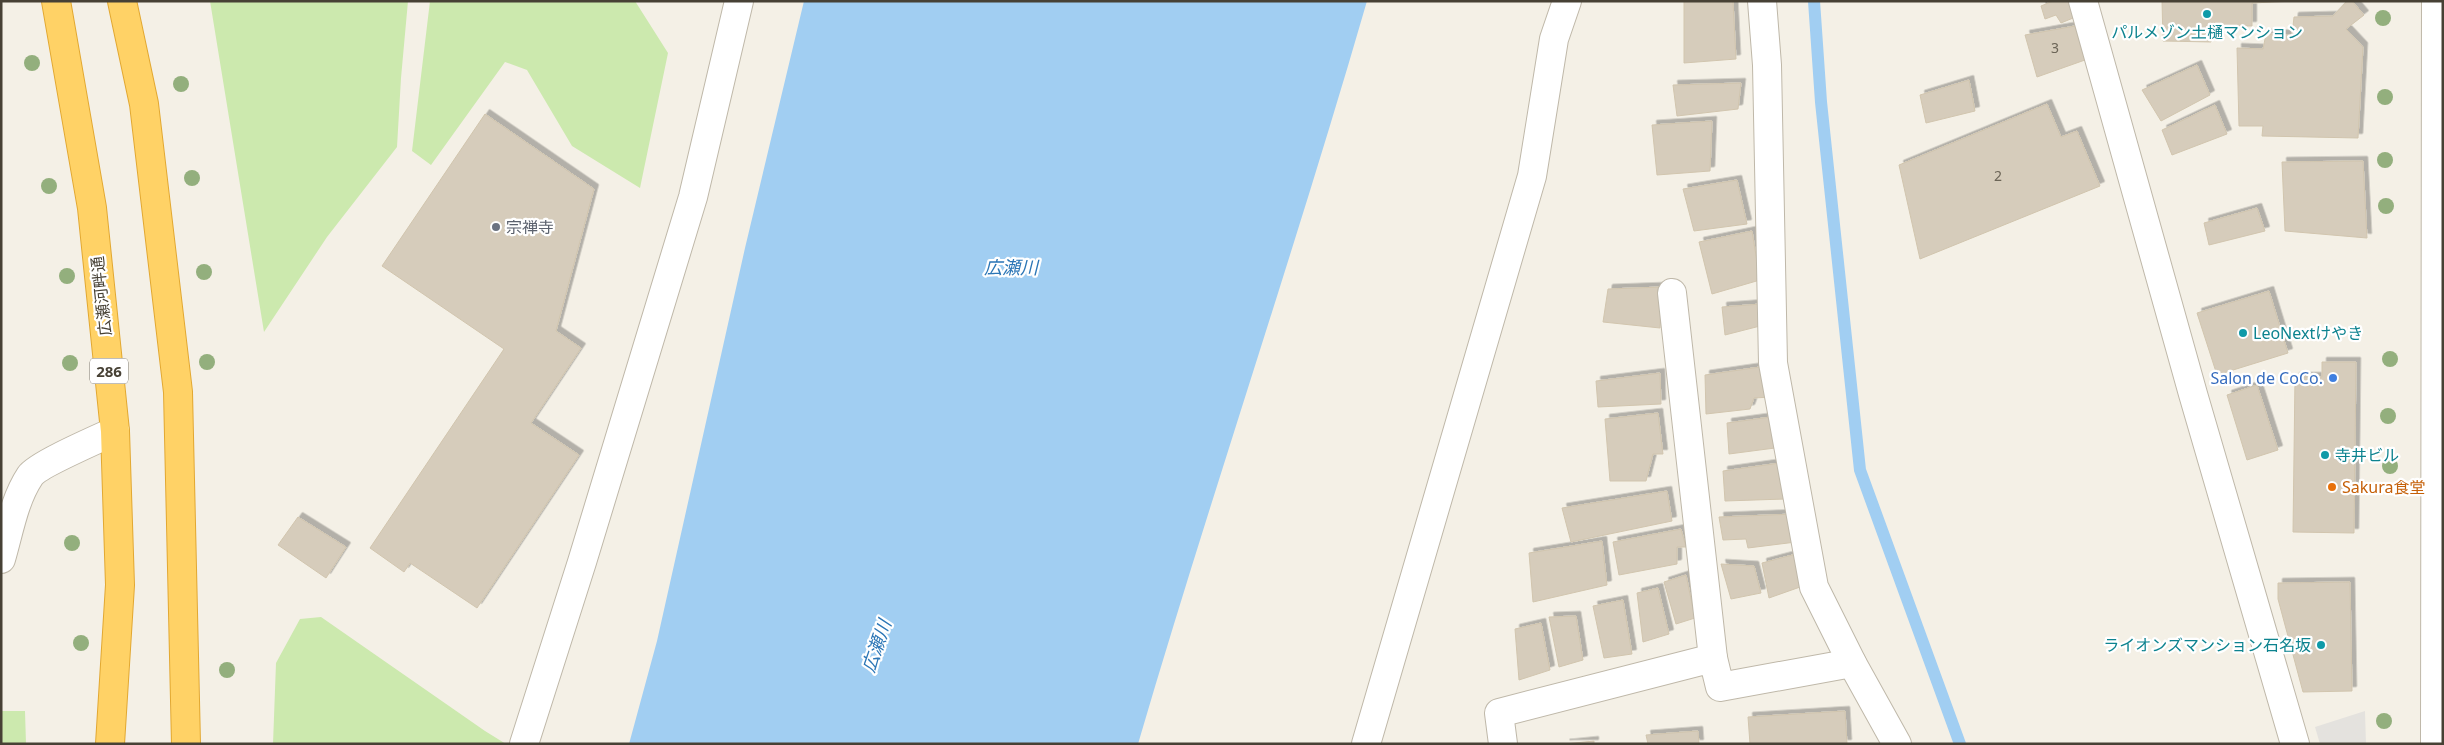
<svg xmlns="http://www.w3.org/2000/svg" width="2444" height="745" font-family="'Noto Sans','Noto Sans JP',sans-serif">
	<defs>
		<filter id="shadow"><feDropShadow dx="4.5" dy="-4.5" stdDeviation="0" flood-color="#0004"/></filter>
	</defs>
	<rect width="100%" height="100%" fill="#f4f0e6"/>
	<!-- green -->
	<g fill="#cce9ae">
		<path d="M210 1H408L401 78 397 147 327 237 264 332Z"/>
		<path d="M430 1H635L668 53 640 188 572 146 527 70 505 62 431 165 412 151Z"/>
		<path d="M321 617 485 731 506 744H273L276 663 300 619Z"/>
		<path d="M1 711H25L26 744H1Z"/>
	</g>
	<!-- parking -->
	<path fill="#e4e2de" d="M2365 711 2366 744H2320L2315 727Z"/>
	<!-- water -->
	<path fill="#a1cef2" d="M804 1H1367C1295 250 1211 495 1138 744H629L657 641 745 248Z"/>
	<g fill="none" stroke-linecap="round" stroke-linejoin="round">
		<!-- stream -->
		<path stroke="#a1cef2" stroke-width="12" d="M1814 1 1821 102 1860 470 1960 744"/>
	</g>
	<!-- building -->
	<g fill="#d6ccbb" stroke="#d1c5ae" filter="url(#shadow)">
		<path d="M1684 1H1733L1736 59 1684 63Z"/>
		<path d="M2053 1H2074L2078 16 2061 23 2056 15 2045 19 2041 6Z"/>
		<path d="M2162 1H2295L2252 3V26H2211V42L2163 41Z"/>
		<path d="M2347 1H2352L2364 15 2346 29 2363 47 2358 138 2262 136 2263 126H2239L2237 48 2263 49 2266 34 2292 35 2294 17 2333 16Z"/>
		<path d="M2075 26 2085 60 2037 77 2025 35Z"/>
		<path d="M2197 65 2210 95 2161 121 2142 90Z"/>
		<path d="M1969 80 1975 111 1926 123 1920 95Z"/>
		<path d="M1741 83 1738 109 1677 116 1673 85Z"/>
		<path d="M2047 104 2061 137 2077 131 2100 186 1920 259 1899 165Z"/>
		<path d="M2215 105 2227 134 2172 155 2162 130Z"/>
		<path d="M485 114 594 189 556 331 581 348 531 423 579 455 477 608 410 563 404 572 370 548 504 349 382 266Z"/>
		<path d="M1712 121 1710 171 1657 175 1652 125Z"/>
		<path d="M2363 161 2367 238 2285 231 2282 162Z"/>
		<path d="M1737 180 1747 224 1694 231 1683 189Z"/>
		<path d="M2257 208 2265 231 2209 245 2204 223Z"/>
		<path d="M1752 231 1760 280 1712 294 1699 242Z"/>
		<path d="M1662 287 1660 328 1603 322 1608 289Z"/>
		<path d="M2269 291 2288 353 2217 375 2197 313Z"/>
		<path d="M1761 304 1764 325 1725 335 1722 307Z"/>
		<path d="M2322 362H2356L2354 533 2293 532 2295 377H2322Z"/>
		<path d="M1767 366 1772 397 1754 398 1750 409 1706 414 1705 375Z"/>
		<path d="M1660 373 1661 404 1598 407 1596 381Z"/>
		<path d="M2257 385 2278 450 2247 460 2227 395Z"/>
		<path d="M1658 413 1663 454H1653L1646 481H1610L1605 419Z"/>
		<path d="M1771 417 1775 448 1729 454 1727 423Z"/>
		<path d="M1780 463 1785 499 1725 501 1723 471Z"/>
		<path d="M1667 491 1672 521 1571 542 1562 508Z"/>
		<path d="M1795 514 1796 542 1748 548 1746 539 1723 540 1719 517Z"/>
		<path d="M298 517 346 547 326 578 278 545Z"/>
		<path d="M1681 529 1686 547H1677V564L1619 575 1613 542Z"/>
		<path d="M1602 541 1607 585 1533 602 1529 553Z"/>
		<path d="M1800 553 1803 586 1769 598 1762 563Z"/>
		<path d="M1721 564 1754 566 1761 593 1731 599Z"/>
		<path d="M1686 575 1695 618 1676 624 1664 582Z"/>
		<path d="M2350 582 2352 691 2303 692 2278 599V583Z"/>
		<path d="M1658 588 1669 634 1643 642 1637 593Z"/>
		<path d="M1623 600 1632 654 1604 658 1593 606Z"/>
		<path d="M1576 616 1583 660 1559 667 1549 617Z"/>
		<path d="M1541 623 1550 670 1519 680 1515 629Z"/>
		<path d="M1845 711 1847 744H1750L1748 717Z"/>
		<path d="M1698 731 1699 744H1648L1646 735Z"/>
		<path d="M1594 741V744H1565Z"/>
	</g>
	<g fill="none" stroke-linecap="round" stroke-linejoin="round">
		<!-- minor casing -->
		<g stroke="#bfb8a9" stroke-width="30">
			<g id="minor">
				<path d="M1762 1 1767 65 1773 363 1814 587 1852 663 1897 744"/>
				<path d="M2083 1 2193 394 2295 744"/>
				<path d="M1672 293 1713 658"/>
				<path d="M1 559C9 532 14 500 30 476 37 465 100 438 115 431"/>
				<path d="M524 744 582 562 693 197 739 1"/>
				<path d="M1366 744 1532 176 1554 39 1567 1"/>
				<path d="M1503 744 1499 713 1713 658 1720 687 1852 663"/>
				<path d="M2435 744 2436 1"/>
			</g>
		</g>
		<!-- highway casing -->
		<g stroke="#e2a832" stroke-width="30">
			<g id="highway">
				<path d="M56 1 92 208 115 431 120 585 110 744"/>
				<path d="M122 1 144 104 178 392 186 744"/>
			</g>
		</g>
		<!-- minor -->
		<use href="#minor" stroke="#fff" stroke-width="28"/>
		<!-- highway -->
		<use href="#highway" stroke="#ffd266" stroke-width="28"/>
	</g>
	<!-- trees -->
	<g fill="#93af7d">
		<circle cx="2383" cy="18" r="8"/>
		<circle cx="32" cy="63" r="8"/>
		<circle cx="181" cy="84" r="8"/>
		<circle cx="2385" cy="97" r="8"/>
		<circle cx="2385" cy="160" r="8"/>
		<circle cx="192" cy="178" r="8"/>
		<circle cx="49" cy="186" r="8"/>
		<circle cx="2386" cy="206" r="8"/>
		<circle cx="204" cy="272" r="8"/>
		<circle cx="67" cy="276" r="8"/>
		<circle cx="2390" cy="359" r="8"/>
		<circle cx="207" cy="362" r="8"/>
		<circle cx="70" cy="363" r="8"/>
		<circle cx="2388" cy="416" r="8"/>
		<circle cx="2390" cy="466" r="8"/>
		<circle cx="72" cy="543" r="8"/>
		<circle cx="81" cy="643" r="8"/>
		<circle cx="227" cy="670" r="8"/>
		<circle cx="2384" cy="721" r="8"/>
	</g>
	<!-- markers -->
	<g fill="#0f9aa8" stroke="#fff" stroke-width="2">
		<circle cx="2207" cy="14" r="5"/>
		<circle cx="2243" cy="333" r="5"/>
		<circle cx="2325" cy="455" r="5"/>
		<circle cx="2321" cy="645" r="5"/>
	</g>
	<circle fill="#6b7280" stroke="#fff" stroke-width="2" cx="496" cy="227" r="5"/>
	<circle fill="#3f7fe0" stroke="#fff" stroke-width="2" cx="2333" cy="378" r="5"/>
	<circle fill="#e8710a" stroke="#fff" stroke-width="2" cx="2332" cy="487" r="5"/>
	<g text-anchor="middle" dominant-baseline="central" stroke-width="4.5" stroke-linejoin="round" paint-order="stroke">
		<!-- number labels -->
		<g font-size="14" fill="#6b6456">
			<text x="2055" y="47">3</text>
			<text x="1998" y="175">2</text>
		</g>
		<!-- shield labels -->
		<rect fill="#fff" stroke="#7e7a72" stroke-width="1" x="90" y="358.5" width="38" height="25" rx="4"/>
		<g font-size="15" font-weight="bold" fill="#474135">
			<text x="109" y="371">286</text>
		</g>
		<!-- culture labels -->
		<g font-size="16" fill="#0d838f" stroke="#fff" text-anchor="start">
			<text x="2207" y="32" text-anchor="middle">パルメゾン土樋マンション</text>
			<text x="2253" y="333">LeoNextけやき</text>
			<text x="2335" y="455">寺井ビル</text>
			<text x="2311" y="645" text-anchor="end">ライオンズマンション石名坂</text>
		</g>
		<!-- worship labels -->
		<g font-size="16" fill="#5b616d" stroke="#fff" text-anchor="start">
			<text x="506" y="227">宗禅寺</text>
		</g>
		<!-- street labels -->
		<g font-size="16" fill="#474135" stroke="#fff">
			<text transform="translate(101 296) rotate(-96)">広瀬河畔通</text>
		</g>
		<!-- shop labels -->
		<g font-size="16" fill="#366cbe" stroke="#fff" text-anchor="end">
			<text x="2323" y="378">Salon de CoCo.</text>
		</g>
		<!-- food labels -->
		<g font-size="16" fill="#c56008" stroke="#fff" text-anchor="start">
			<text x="2342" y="487">Sakura食堂</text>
		</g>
		<!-- water labels -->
		<g font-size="18" font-style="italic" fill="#2b76b6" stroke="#fff">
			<text x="1011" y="267">広瀬川</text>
			<text transform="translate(876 646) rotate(-71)">広瀬川</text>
		</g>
	</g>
	<!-- border -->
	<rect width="2444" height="745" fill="none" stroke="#474135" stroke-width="5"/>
</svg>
